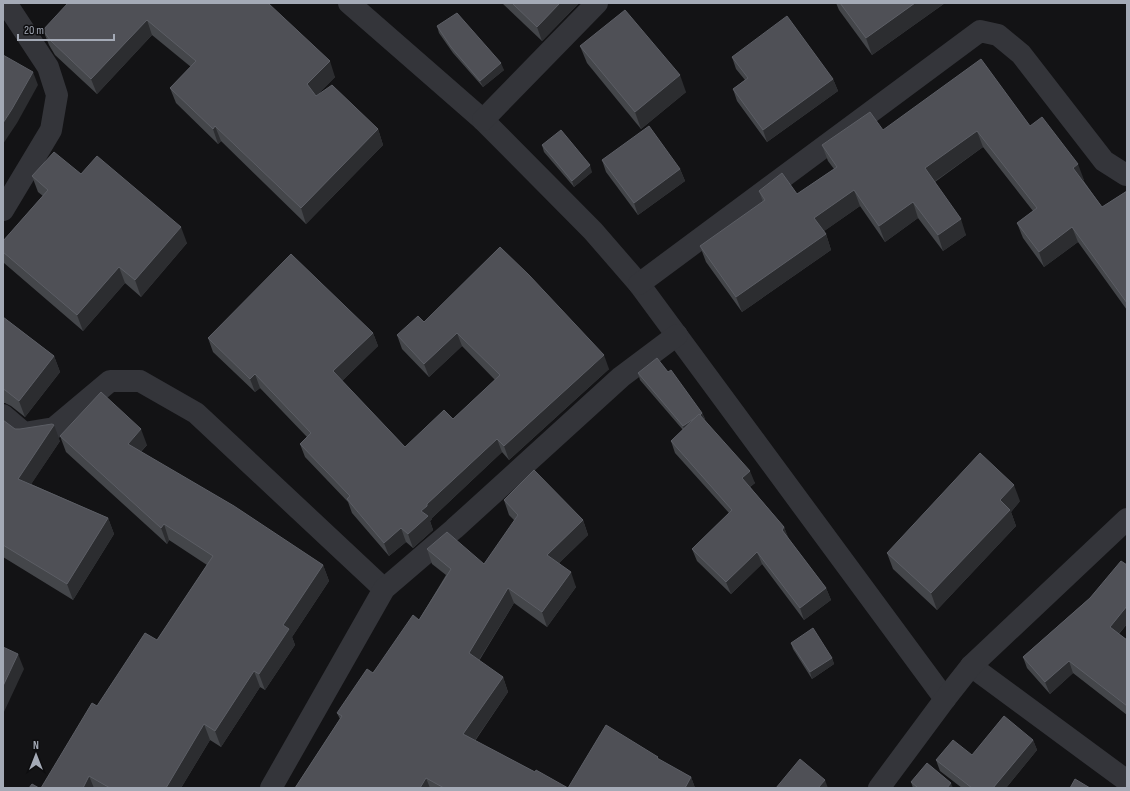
<svg xmlns="http://www.w3.org/2000/svg" width="1130" height="791" font-family="'Sofia Sans Condensed',sans-serif">
	<rect width="100%" height="100%" fill="#131315"/>
	<g fill="none" stroke-linecap="round" stroke-linejoin="round">
		<!-- minor -->
		<g stroke="#34353a" stroke-width="22">
			<path d="M349 3 483 120 593 231 639 284 945 699"/>
			<path d="M483 120 597 3"/>
			<path d="M3 210 51 130 57 95 48 67 6 3"/>
			<path d="M639 284 980 31 998 35 1021 54 1104 161 1126 175H1127"/>
			<path d="M3 415 24 433 54 428 110 381H140L196 413 384 589"/>
			<path d="M971 666 1127 781"/>
			<path d="M271 788 384 589 454 529 621 377 677 335"/>
			<path d="M879 788 945 699 971 666 1127 519"/>
		</g>
	</g>
	<!-- wall -->
	<g fill="#44464a">
		<path d="M268 3 335 77 316 96 378 129 383 145 306 224 221 141 218 144 176 103 170 88 191 67 152 35 97 94 55 55 49 45 43 30Z"/>
		<path d="M502 3H579L542 41Z"/>
		<path d="M836 3H945L872 55 839 10Z"/>
		<path d="M437 26 504 70 483 87 453 53 439 33Z"/>
		<path d="M580 46 686 92 641 129 587 63Z"/>
		<path d="M732 57 833 79 838 91 767 142 737 101 733 89 745 80 736 69Z"/>
		<path d="M1030 126 1084 180H1083L1102 207 1127 191V310L1078 242 1044 267 1023 238 1017 223 1033 211 983 147 935 182 966 235 943 251 918 218 885 242 860 206 824 231 826 234 831 250 742 312 706 262 700 246 763 202 759 191 797 194 834 169 828 161 822 145 883 130Z"/>
		<path d="M542 145 592 172 574 187 544 152Z"/>
		<path d="M602 160 680 169 685 181 638 215 606 172Z"/>
		<path d="M81 174 187 243 141 297 125 283 83 331 4 263 3 262V241L43 196 38 192 32 176Z"/>
		<path d="M3 317 54 356 60 372 25 417 11 406 5 403H3Z"/>
		<path d="M424 322 609 369 509 460 502 452 432 518V519L430 521 433 530 413 548 406 542 389 556 352 513 348 502 305 457 300 444 307 437 260 388 255 392 213 352 208 338 373 333 378 346 342 381 405 447 453 419 495 380 462 346 429 377 402 349 397 335Z"/>
		<path d="M638 373 702 413 705 419H704L755 483 750 487 784 527 788 538 826 588 831 600 804 620 762 564 731 594 697 561 692 549 729 513 675 453 671 441 683 430 640 380Z"/>
		<path d="M3 420 15 429 60 441 31 484 108 518 114 534 73 600 3 557Z"/>
		<path d="M60 436 147 445 141 452 323 565 329 581 292 637 295 645 265 690 260 687 221 747 210 740 181 788H41L97 706 157 640 207 565 169 540 167 544 66 452Z"/>
		<path d="M504 500 583 520 588 535 559 563 576 587 547 627 514 603 479 661 503 677 508 692 475 741 535 772 568 788 659 760 691 777 695 788H295L340 719 337 713 419 620 446 575 432 564 427 549 484 564 515 521 509 515Z"/>
		<path d="M1020 501 1011 512 1016 526 937 610 893 569 887 553Z"/>
		<path d="M1127 565V624L1119 634 1127 640V715L1073 673 1050 694 1027 668 1023 657Z"/>
		<path d="M791 643 832 658 834 664 812 679 793 649Z"/>
		<path d="M1033 740 1037 750 1006 788H962L940 771 936 760 972 755Z"/>
		<path d="M911 782 953 788H913Z"/>
	</g>
	<!-- shaded-wall -->
	<g fill="#2c2d30">
		<path d="M560 3H579L542 41 537 27Z"/>
		<path d="M915 3H945L872 55 866 38Z"/>
		<path d="M147 20 152 35 97 94 91 79Z"/>
		<path d="M330 61 335 77 312 100 307 84Z"/>
		<path d="M501 63 504 70 483 87 480 81Z"/>
		<path d="M33 72 38 85 17 123 3 144V123Z"/>
		<path d="M680 75 686 92 641 129 635 112Z"/>
		<path d="M833 79 838 91 767 142 763 130Z"/>
		<path d="M215 126 221 141 218 144 213 129Z"/>
		<path d="M378 129 383 145 306 224 301 208Z"/>
		<path d="M977 131 983 147 931 184 925 168Z"/>
		<path d="M1078 164 1084 180 1079 183 1073 168Z"/>
		<path d="M590 165 592 172 574 187 572 181Z"/>
		<path d="M680 169 685 181 638 215 634 203Z"/>
		<path d="M854 190 860 206 820 234 814 218Z"/>
		<path d="M913 202 918 218 885 242 879 226Z"/>
		<path d="M961 219 966 235 943 251 938 235Z"/>
		<path d="M181 227 187 243 141 297 135 280Z"/>
		<path d="M1072 227 1078 242 1044 267 1039 252Z"/>
		<path d="M826 234 831 250 742 312 736 297Z"/>
		<path d="M119 267 125 283 83 331 77 315Z"/>
		<path d="M373 333 378 346 338 385 333 371Z"/>
		<path d="M457 333 462 346 429 377 424 364Z"/>
		<path d="M604 355 609 369 509 460 504 446Z"/>
		<path d="M54 356 60 372 25 417 19 401Z"/>
		<path d="M255 374 260 388 255 392 250 379Z"/>
		<path d="M702 413 705 419 685 433 683 426Z"/>
		<path d="M54 425 60 441 24 495 18 479Z"/>
		<path d="M141 429 147 445 133 460 128 444Z"/>
		<path d="M497 439 502 452 432 518V519L430 521 433 530 413 548 408 534 421 511 427 504Z"/>
		<path d="M750 471 755 483 746 490 742 478Z"/>
		<path d="M1014 485 1020 501 1011 512 1016 526 937 610 931 593 1000 500Z"/>
		<path d="M108 518 114 534 73 600 67 584Z"/>
		<path d="M583 520 588 535 552 570 547 555Z"/>
		<path d="M164 524 169 540 167 544 161 528Z"/>
		<path d="M784 527 789 539 782 530Z"/>
		<path d="M401 528 406 542 389 556 384 543Z"/>
		<path d="M757 552 762 564 731 594 726 582Z"/>
		<path d="M323 565 329 581 292 637 295 645 265 690 259 674 283 625Z"/>
		<path d="M571 572 576 587 547 627 542 612Z"/>
		<path d="M508 588 514 603 474 668 469 653Z"/>
		<path d="M826 588 831 600 804 620 800 608Z"/>
		<path d="M1127 606V624L1114 639 1110 627Z"/>
		<path d="M18 654 24 669 3 714V686Z"/>
		<path d="M832 658 834 664 812 679 810 672Z"/>
		<path d="M1069 661 1073 673 1050 694 1045 682Z"/>
		<path d="M254 671 260 687 221 747 215 731Z"/>
		<path d="M503 677 508 692 469 749 463 734Z"/>
		<path d="M204 724 210 740 181 788H166Z"/>
		<path d="M1033 740 1037 750 1006 788H993Z"/>
		<path d="M89 776 94 788H83Z"/>
		<path d="M691 777 695 788H685Z"/>
		<path d="M426 778 430 788H420Z"/>
		<path d="M825 780 828 788H818Z"/>
		<path d="M951 783 953 788H947Z"/>
	</g>
	<!-- building -->
	<g fill="#4f5056" stroke="#5c5e65">
		<path d="M68 3H268L330 61 307 84 316 96 332 85 378 129 301 208 215 126 213 129 170 88 196 61 147 20 91 79 50 40 43 30Z"/>
		<path d="M512 3H560L537 27Z"/>
		<path d="M840 3H915L866 38Z"/>
		<path d="M625 10 680 75 635 112 580 46Z"/>
		<path d="M457 13 501 63 480 81 451 47 437 26Z"/>
		<path d="M787 16 833 79 763 130 733 89 748 78 732 57Z"/>
		<path d="M3 55 33 72 12 109 3 123Z"/>
		<path d="M981 59 1030 126 1042 117 1078 164 1073 168 1102 207 1127 191V303L1072 227 1039 252 1017 223 1037 208 977 131 925 168 961 219 938 235 913 202 879 226 854 190 814 218 826 234 736 297 700 246 765 200 759 191 782 173 797 194 837 167 822 145 870 112 883 130Z"/>
		<path d="M649 126 680 169 634 203 602 160Z"/>
		<path d="M561 130 590 165 572 181 542 145Z"/>
		<path d="M54 152 81 174 97 156 181 227 135 280 119 267 77 315 3 252V241L48 190 32 176Z"/>
		<path d="M500 247 529 275 604 355 504 446 497 439 427 504V506L421 511 428 516 408 534 401 528 384 543 347 499 350 496 300 444 311 433 255 374 250 379 208 338 291 254 373 333 333 371 405 447 444 410 453 419 500 375 457 333 424 364 397 335 418 316 424 322Z"/>
		<path d="M3 317 54 356 19 401 5 390 3 389Z"/>
		<path d="M657 358 668 372 671 370 702 413 700 415 699 414 695 418 683 426 638 373Z"/>
		<path d="M101 392 141 429 128 444 234 506 323 565 283 625 289 629 259 674 254 671 215 731 204 724 166 788H110L89 776 83 788H41L92 703 97 706 145 633 157 640 213 556 164 524 161 528 60 436Z"/>
		<path d="M699 414 750 471 742 478 784 527 782 530 826 588 800 608 757 552 726 582 692 549 732 510 671 441Z"/>
		<path d="M3 420 15 429H20L52 424 54 425 18 479 108 518 67 584 3 545Z"/>
		<path d="M980 453 1014 485 1000 500 1010 510 931 593 887 553Z"/>
		<path d="M534 470 583 520 547 555 571 572 542 612 508 588 469 653 503 677 463 734 535 772 536 770 568 788 606 725 658 757 657 758 691 777 685 788H444L426 778 420 788H295L342 716 337 713 367 669 373 673 413 615 419 620 451 569 427 549 447 532 484 564 518 515 504 500Z"/>
		<path d="M1121 561 1127 565V606L1110 627 1127 640V706L1069 661 1045 682 1023 657 1090 598Z"/>
		<path d="M813 628 832 658 810 672 791 643Z"/>
		<path d="M3 647 18 654 3 686Z"/>
		<path d="M1004 716 1033 740 993 788H972L936 760 953 740 972 755Z"/>
		<path d="M800 759 825 780 818 788H776Z"/>
		<path d="M927 763 951 783 947 788H918L911 782Z"/>
		<path d="M1075 779 1090 788H1070Z"/>
		<path d="M32 784 39 788H29Z"/>
	</g>
	<!-- border -->
	<rect width="1130" height="791" fill="none" stroke="#a4aab6" stroke-width="8"/>
	<!-- north arrow -->
	<g transform="translate(36 755)" stroke="#0e0e10" stroke-width="3" paint-order="stroke">
	<path d="M0-3L7 15L0 10L-7 15Z" fill="#a4aab6"/>
	<text y="-6" font-size="11" font-weight="bold" text-anchor="middle" fill="#a4aab6">N</text>
	</g>
	<!-- scale -->
	<path d="M18 34v6h96v-6" fill="none" stroke="#a4aab6" stroke-width="2"/>
	<text x="24" y="34" font-size="12" fill="#a4aab6" stroke="#0e0e10" stroke-width="3" paint-order="stroke">20 m</text>
</svg>
